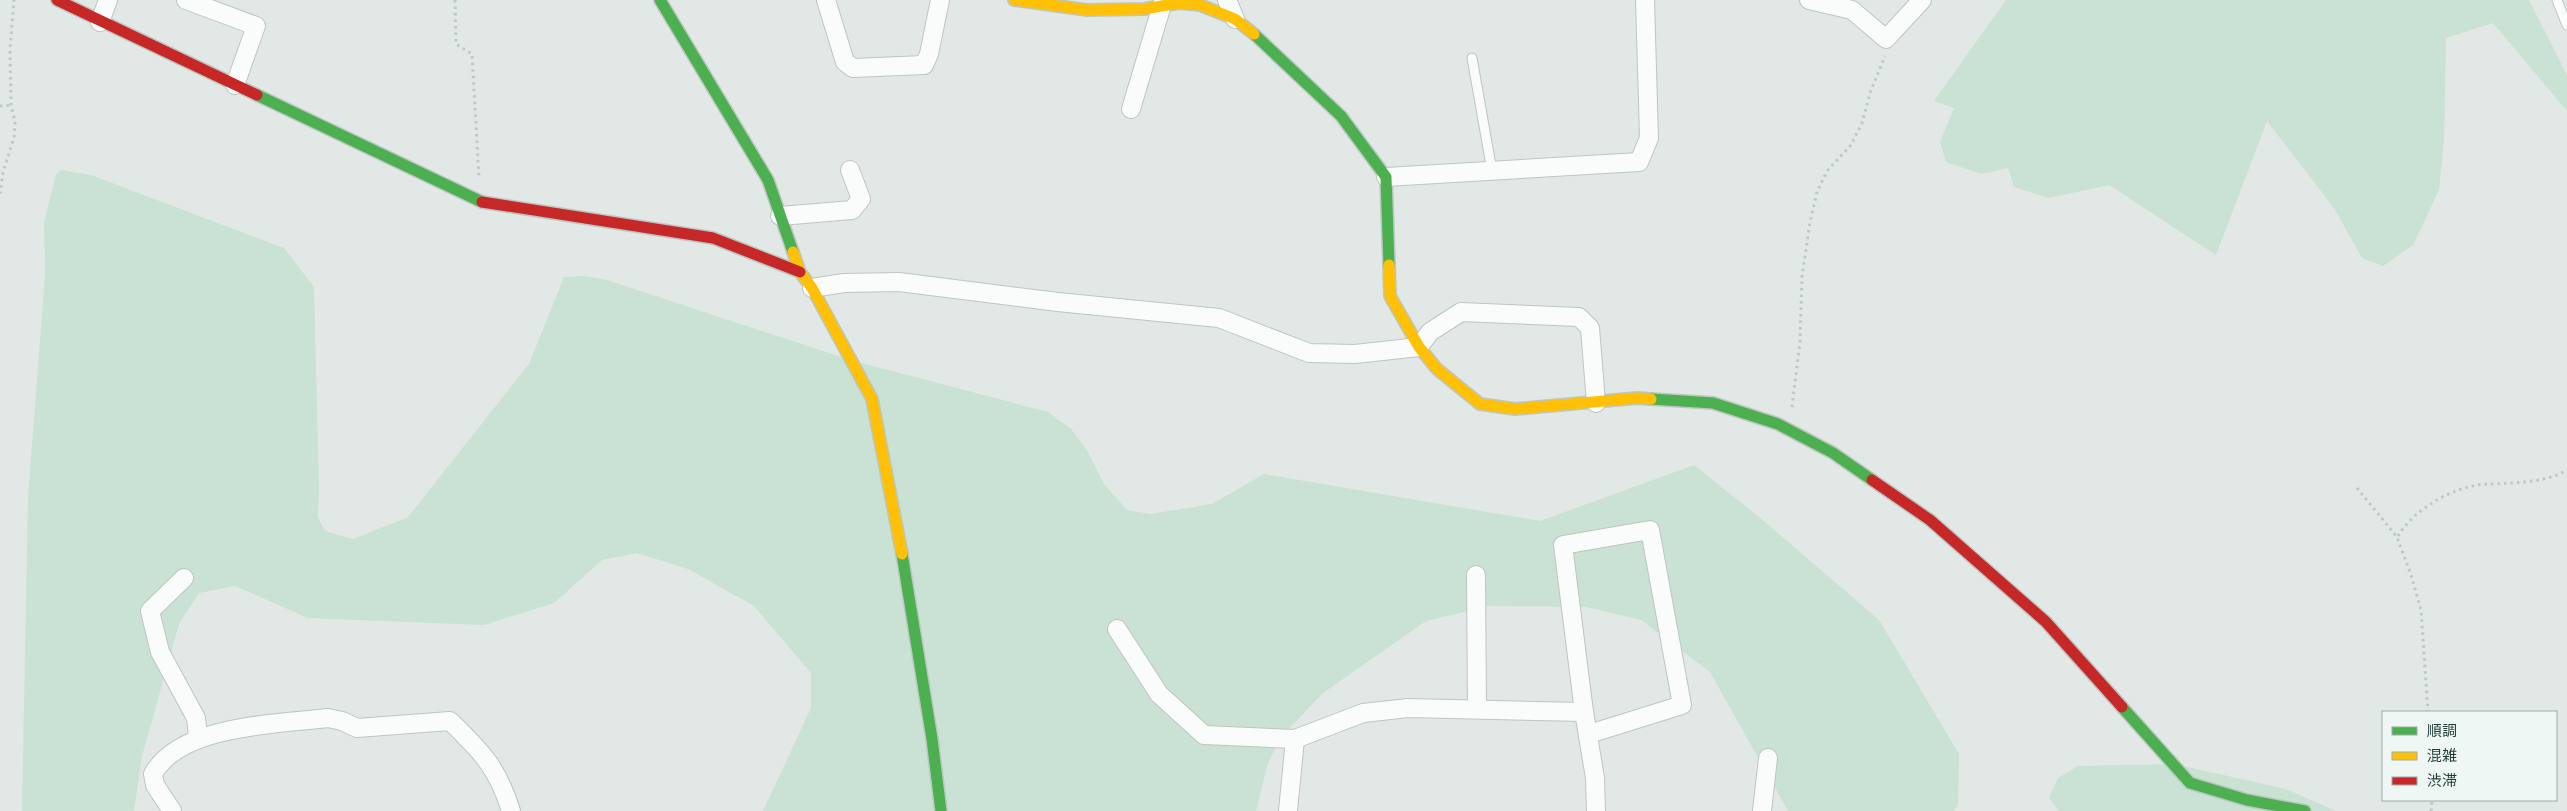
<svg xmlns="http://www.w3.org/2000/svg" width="2567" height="811" font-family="Inter,'Noto Sans JP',sans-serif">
	<rect width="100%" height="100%" fill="#e1e8e6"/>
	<!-- green -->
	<g fill="#c9e2d4">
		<path d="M2006 0H2529L2567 75V111L2493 23 2446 38 2444 140 2439 190 2413 245 2383 266 2362 258 2334 208 2267 121 2216 255 2109 185 2049 198 2014 187 2008 168 1981 174 1946 162 1940 142 1954 108 1934 101Z"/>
		<path d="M61 170 91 175 284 248 314 287 319 488 318 517 325 531 353 539 408 517 529 364 564 277 585 276 607 280 850 360 1048 412 1071 429 1087 450 1104 484 1127 510 1150 514 1212 504 1264 474 1540 521 1694 465 1759 517 1879 620 1959 754 1958 805 1954 811H1788L1710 672 1641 620 1586 607 1488 606 1426 621 1323 693 1279 739 1267 766 1256 811H763L811 708V673L754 606 688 569 637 553 602 560 554 603 484 625 308 618 235 586 199 593 179 624 142 756 134 811H22L28 497 45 275 44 222 56 175Z"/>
		<path d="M2174 764 2286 789 2336 811H2059L2049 798 2058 778 2078 766Z"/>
	</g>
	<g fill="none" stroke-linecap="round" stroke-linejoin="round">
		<!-- lane casing -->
		<g stroke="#bec5c3" stroke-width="11">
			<g id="lane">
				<path d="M2557 0 2567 25"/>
				<path d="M1472 58 1492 171"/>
			</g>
		</g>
		<!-- street casing -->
		<g stroke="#bec5c3" stroke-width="20">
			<g id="street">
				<path d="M186 0 256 26 235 85"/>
				<path d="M826 0 845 62 853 68 924 65 929 54 940 0"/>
				<path d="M1227 0 1235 19"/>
				<path d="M1809 0 1852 10 1886 39 1922 0"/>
				<path d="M100 22 108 0"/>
				<path d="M1131 109 1162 5"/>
				<path d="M1386 177 1639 162 1649 138 1645 0"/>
				<path d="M780 216 852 210 861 199 850 170"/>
				<path d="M812 288 844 283 899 282 1058 302 1219 318 1309 353 1355 354 1419 347 1430 332 1461 312 1579 317 1590 328 1596 403"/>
				<path d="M1476 575 1477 708"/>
				<path d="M184 578 150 611 160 652 196 718 198 737"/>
				<path d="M1117 629 1159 694 1204 735 1295 739 1363 713 1408 708 1584 712"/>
				<path d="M1589 734 1682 705 1650 530 1563 545 1584 712 1595 778 1596 811"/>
				<path d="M172 811 155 785 153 774C180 725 277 724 328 718L342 721 357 728 450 721C481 751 498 768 511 811"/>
				<path d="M1288 811 1295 739"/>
				<path d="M1762 811 1768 758"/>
			</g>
		</g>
		<!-- fast casing -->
		<g stroke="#bdc6c3" stroke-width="14">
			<g id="fast">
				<path d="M660 0 768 180 793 252"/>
				<path d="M1254 34 1341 116 1386 177 1389 265"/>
				<path d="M257 95 482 202"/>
				<path d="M1651 399 1713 403 1778 424 1833 453 1872 480"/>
				<path d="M902 554 932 739 941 811"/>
				<path d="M2122 707 2190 783 2247 800 2305 811"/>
			</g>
		</g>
		<!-- slow casing -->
		<g stroke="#bdc6c3" stroke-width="14">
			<g id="slow">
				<path d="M1014 0 1087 10 1144 9 1179 3 1200 5 1235 19 1254 34"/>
				<path d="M793 252 800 272 812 288 872 399 902 554"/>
				<path d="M1389 265 1390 296 1419 347 1437 369 1480 404 1515 409 1637 398 1651 399"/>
			</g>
		</g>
		<!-- jam casing -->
		<g stroke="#bdc6c3" stroke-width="14">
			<g id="jam">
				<path d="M57 0 257 95"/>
				<path d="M482 202 713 238 800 272"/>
				<path d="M1872 480 1930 520 2046 622 2122 707"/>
			</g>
		</g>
		<!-- path -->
		<g stroke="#bfc8c7" stroke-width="3" stroke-dasharray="2.5 4" stroke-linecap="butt">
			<path d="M455 0 456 44 472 54 479 178"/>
			<path d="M0 106 11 105"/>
			<path d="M0 194 3 172 14 138 15 122 11 105 10 50 14 0"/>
			<path d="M1792 407 1800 342 1802 277 1810 222 1817 192 1827 171 1851 145 1862 123 1870 93 1885 56"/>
			<path d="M2357 488 2397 537 2411 575 2421 610 2428 712"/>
			<path d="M2398 536C2414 509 2455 485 2488 484 2511 483 2547 483 2567 470"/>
			<path d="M2431 811 2432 800"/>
		</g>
		<!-- lane -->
		<use href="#lane" stroke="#fafcfb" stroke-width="9"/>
		<!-- street -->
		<use href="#street" stroke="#fafcfb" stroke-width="18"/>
		<!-- fast -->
		<use href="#fast" stroke="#4caf50" stroke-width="11"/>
		<!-- slow -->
		<use href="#slow" stroke="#ffc107" stroke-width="11"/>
		<!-- jam -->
		<use href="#jam" stroke="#c62828" stroke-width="11"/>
	</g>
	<!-- legend -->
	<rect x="2382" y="711" width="175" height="90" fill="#eff7f4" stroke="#9caca9"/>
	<rect x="2392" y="727" width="25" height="8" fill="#4caf50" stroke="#9caca9"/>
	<text x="2427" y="736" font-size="15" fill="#1f3b38">順調</text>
	<rect x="2392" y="752" width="25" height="8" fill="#ffc107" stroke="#9caca9"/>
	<text x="2427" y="761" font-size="15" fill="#1f3b38">混雑</text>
	<rect x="2392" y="777" width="25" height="8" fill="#c62828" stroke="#9caca9"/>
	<text x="2427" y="786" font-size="15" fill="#1f3b38">渋滞</text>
</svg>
